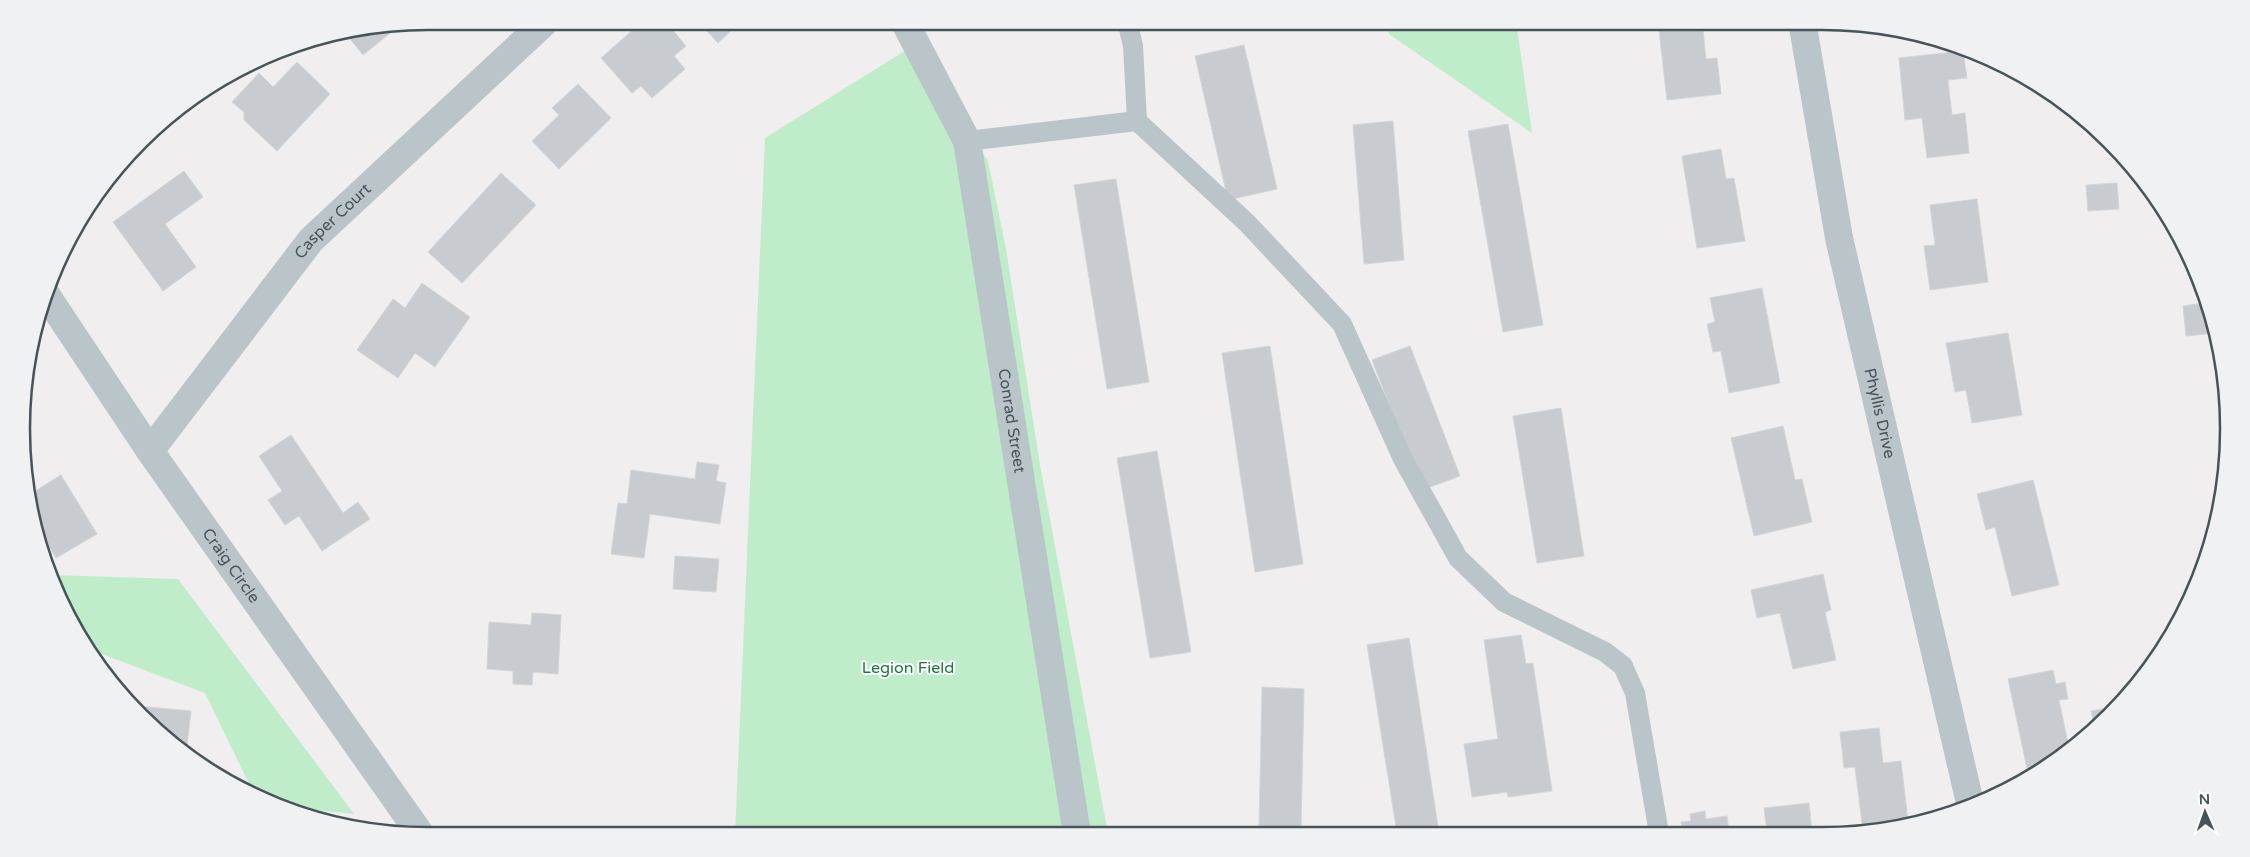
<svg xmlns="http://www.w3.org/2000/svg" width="2250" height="857" font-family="'Varela Round',sans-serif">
	<rect width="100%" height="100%" fill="#f0eeee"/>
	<!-- green -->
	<g fill="#bfecc9">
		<path d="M1388 21H1516L1532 133 1389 34Z"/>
		<path d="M911 47 988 161 1006 249 1040 465 1108 834 735 835 765 138Z"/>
		<path d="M49 575 178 579 354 814 285 807 255 796 205 693 86 648 52 585Z"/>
	</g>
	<!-- building -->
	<g fill="#c8ccd0" stroke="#d2d5d9">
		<path d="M643 21H665L686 46 674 56 685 69 652 98 641 86 632 93 601 58Z"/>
		<path d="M698 21H736L738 24 718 43Z"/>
		<path d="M1658 21H1702L1706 59 1717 58 1721 94 1667 100Z"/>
		<path d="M399 26 363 55 347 35Z"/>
		<path d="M1244 45 1277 189 1228 200 1195 56Z"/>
		<path d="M1963 51 1967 78 1948 80 1952 115 1965 113 1969 153 1927 158 1922 118 1905 120 1899 58Z"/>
		<path d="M297 62 330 94 277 151 244 120V112L232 102 259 73 273 87Z"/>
		<path d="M578 84 611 118 559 169 532 141 559 115 552 108Z"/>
		<path d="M1393 121 1404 260 1364 264 1353 125Z"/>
		<path d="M1508 124 1543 325 1503 332 1468 131Z"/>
		<path d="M1721 149 1726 179 1734 178 1745 241 1697 248 1682 156Z"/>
		<path d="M184 171 203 197 165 224 196 267 163 291 113 222Z"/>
		<path d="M501 173 536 205 462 283 428 252Z"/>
		<path d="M1116 179 1149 382 1107 389 1074 185Z"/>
		<path d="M2117 183 2119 209 2088 211 2086 185Z"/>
		<path d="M1977 199 1988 282 1930 290 1924 246 1935 245 1930 205Z"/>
		<path d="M422 283 470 317 435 367 415 353 398 378 357 350 393 299 405 308Z"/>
		<path d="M1762 288 1780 383 1729 393 1721 351 1713 352 1707 324 1715 322 1710 298Z"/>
		<path d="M2202 291H2204L2207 298 2215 333 2186 336 2183 306 2204 303Z"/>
		<path d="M2008 333 2022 415 1972 423 1966 390 1955 392 1946 343Z"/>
		<path d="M1270 346 1303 564 1255 572 1222 353Z"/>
		<path d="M1410 346 1460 476 1422 490 1372 360Z"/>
		<path d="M1561 408 1584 556 1537 563 1513 416Z"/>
		<path d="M1783 426 1795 480 1802 479 1812 522 1754 536 1731 438Z"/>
		<path d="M291 435 343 513 358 502 370 519 322 551 299 516 285 525 268 500 282 491 259 456Z"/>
		<path d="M1157 451 1191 652 1150 658 1117 458Z"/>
		<path d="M697 462 719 465 716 481 726 483 720 524 650 514 644 558 611 554 618 503 627 504 631 470 695 479Z"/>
		<path d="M61 475 97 534 56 558 32 518 29 495Z"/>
		<path d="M2033 480 2059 585 2012 596 1995 527 1986 530 1977 494Z"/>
		<path d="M675 556 719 559 716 592 673 589Z"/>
		<path d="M1823 574 1831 610 1825 612 1836 660 1793 669 1780 613 1757 618 1751 590Z"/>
		<path d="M532 613 561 615 558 674 533 672 532 685 513 684V671L487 669 489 622 531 625Z"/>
		<path d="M1521 635 1526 664 1533 663 1552 791 1508 797 1507 792 1472 797 1464 744 1498 739 1484 640Z"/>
		<path d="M1409 638 1439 833H1397L1367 645Z"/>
		<path d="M2053 670 2056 684 2065 682 2068 699 2059 700 2069 748 2034 772 2028 773 2008 679Z"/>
		<path d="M1262 687 1304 689 1301 830H1259Z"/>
		<path d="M138 706 191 711 186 754 181 752Z"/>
		<path d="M2113 707 2095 729 2091 711Z"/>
		<path d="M1879 728 1883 763 1901 761 1908 822 1891 827 1863 831 1855 767 1844 768 1840 732Z"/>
		<path d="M1809 803 1812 832H1767L1764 808Z"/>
		<path d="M1705 811 1706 819 1727 816 1729 833H1683L1681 822 1691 821 1690 814Z"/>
	</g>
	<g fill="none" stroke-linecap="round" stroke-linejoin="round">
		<!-- service -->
		<g stroke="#bac5ca" stroke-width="20">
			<path d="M1127 21 1133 46 1137 121 1247 223 1342 324 1403 459 1458 558 1504 602 1605 652 1623 666 1635 693 1659 833"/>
			<path d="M967 141 1137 121"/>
		</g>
		<!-- minor -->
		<g stroke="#bac5ca" stroke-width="28">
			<path id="s1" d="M904 21 967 141 1077 834"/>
			<path id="s2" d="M1802 21 1839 238 1970 803"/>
			<path id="s3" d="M45 293 150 451 421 835"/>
			<path id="s4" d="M150 451 311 240 546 21"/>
		</g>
	</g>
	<g text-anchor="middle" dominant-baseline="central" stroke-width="4" stroke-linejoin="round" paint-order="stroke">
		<!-- street labels -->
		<g font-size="16" fill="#47545a" stroke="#fff">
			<text stroke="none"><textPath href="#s4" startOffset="294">Casper Court</textPath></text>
			<text stroke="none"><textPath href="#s2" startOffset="400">Phyllis Drive</textPath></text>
			<text stroke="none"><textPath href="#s1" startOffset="419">Conrad Street</textPath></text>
			<text stroke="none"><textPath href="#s3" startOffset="330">Craig Circle</textPath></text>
		</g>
		<!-- park labels -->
		<g font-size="16" fill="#1c773b" stroke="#fff">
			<text x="908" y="668">Legion Field</text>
		</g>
	</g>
	<!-- crop -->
	<path d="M0 0H2250V857H0ZM428 30H1822A398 398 0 0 1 2220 428V429A398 398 0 0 1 1822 827H428A398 398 0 0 1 30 429V428A398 398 0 0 1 428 30Z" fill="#f0f1f2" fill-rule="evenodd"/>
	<path fill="none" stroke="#47545a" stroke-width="2.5" d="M428 30H1822A398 398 0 0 1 2220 428V429A398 398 0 0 1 1822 827H428A398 398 0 0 1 30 429V428A398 398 0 0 1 428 30Z"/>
	<!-- north arrow -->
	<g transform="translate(2205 812) rotate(358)" stroke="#ffffff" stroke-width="4" paint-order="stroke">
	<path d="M0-4L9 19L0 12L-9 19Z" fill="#47545a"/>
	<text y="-8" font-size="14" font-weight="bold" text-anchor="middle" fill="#47545a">N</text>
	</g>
</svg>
